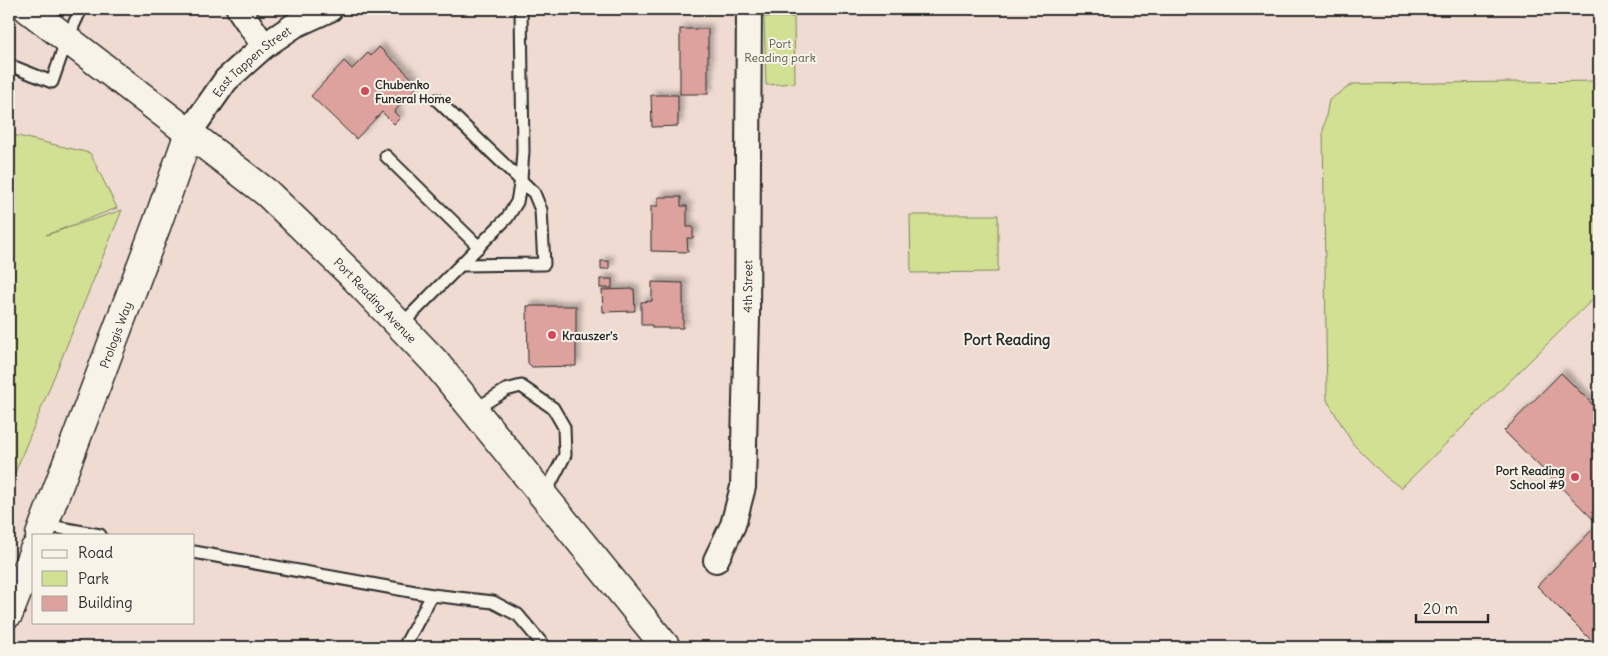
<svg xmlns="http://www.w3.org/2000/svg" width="1608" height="656" font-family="Delius,sans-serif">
	<defs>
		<filter id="shadow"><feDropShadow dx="4.5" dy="-4.5" stdDeviation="2.5" flood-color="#0004"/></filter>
	</defs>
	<rect width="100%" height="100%" fill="#efdbd2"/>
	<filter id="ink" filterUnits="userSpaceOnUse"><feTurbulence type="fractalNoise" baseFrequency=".02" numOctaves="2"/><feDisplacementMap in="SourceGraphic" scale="10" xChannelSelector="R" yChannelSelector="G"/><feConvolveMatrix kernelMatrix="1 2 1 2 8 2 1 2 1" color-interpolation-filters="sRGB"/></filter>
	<g filter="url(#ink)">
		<!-- green -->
		<g fill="#d2e093" stroke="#7e865f">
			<path d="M764 17H794L795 83 766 85Z"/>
			<path d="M1599 81V293L1401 488 1385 476 1353 444 1327 400 1323 131 1329 100 1353 84Z"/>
			<path d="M9 134 90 153 117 208 46 235 122 210 12 480 9 511Z"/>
			<path d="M910 215H998V272L911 273Z"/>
		</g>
		<!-- building -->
		<g fill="#dda29d" stroke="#2b2b2b" filter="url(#shadow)">
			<rect x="680" y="29" width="28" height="65"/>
			<path d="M379 47 419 85 394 112 400 118 394 124 382 112 356 139 311 96 344 61 352 69 368 53 371 56Z"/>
			<path d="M651 95H678V126L652 127Z"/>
			<path d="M658 197H681V206H687V227H693V238H687L688 252 651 251V206H658Z"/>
			<rect x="601" y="261" width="8" height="8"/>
			<rect x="600" y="279" width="12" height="9"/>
			<path d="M652 282 683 283V328H652V325H641V302L652 301Z"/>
			<path d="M634 289 635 311 603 312 602 290Z"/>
			<path d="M527 306H576V366L532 367 528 363Z"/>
			<path d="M1561 373 1599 411V637L1594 643 1537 586 1598 524 1504 431Z"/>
		</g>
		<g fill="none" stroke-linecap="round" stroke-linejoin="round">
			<!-- lane casing -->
			<g stroke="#2b2b2b" stroke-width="15">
				<g id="lane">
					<path d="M9 65 52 82 67 39 81 9"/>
					<path d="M437 100 534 193 541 210 544 264 462 265"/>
					<path d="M386 156 479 247"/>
					<path d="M400 326 507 218 517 202 521 179 523 151 521 9"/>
					<path d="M474 410 506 390 521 386 553 408 564 427 565 455 544 496"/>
					<path d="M44 525 100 535"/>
					<path d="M194 552 432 595 493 602 518 615 545 647"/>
					<path d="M404 647 432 595"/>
				</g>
			</g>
			<!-- street casing -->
			<g stroke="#2b2b2b" stroke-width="28">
				<g id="street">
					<path d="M239 9 264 46"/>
					<path id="s1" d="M189 133 226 80 264 46 295 25 330 9"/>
					<path id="s2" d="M716 560 733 525 743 487 747 317 749 9"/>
				</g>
			</g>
			<!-- secondary casing -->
			<g stroke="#2b2b2b" stroke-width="31">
				<g id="secondary">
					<path id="s3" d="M28 9 267 193 351 274 435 362 666 647"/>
					<path id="s4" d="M40 535 157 224 189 133"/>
					<path d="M9 613 34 550"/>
				</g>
			</g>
			<!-- lane -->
			<use href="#lane" stroke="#f7f3e8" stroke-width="11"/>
			<!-- street -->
			<use href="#street" stroke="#f7f3e8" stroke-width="24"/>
			<!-- secondary -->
			<use href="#secondary" stroke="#f7f3e8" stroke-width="28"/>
		</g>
	</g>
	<!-- markers -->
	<g fill="#d1495b" stroke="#f7f3e8" stroke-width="2">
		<circle cx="365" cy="91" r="5"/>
		<circle cx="552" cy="335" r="5"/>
		<circle cx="1575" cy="477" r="5"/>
	</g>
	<g text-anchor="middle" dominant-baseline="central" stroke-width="4" stroke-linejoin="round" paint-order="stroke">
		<!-- park labels -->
		<g font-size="12" fill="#555845" stroke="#f7f3e8">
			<text x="780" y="43">Port<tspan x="780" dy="14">Reading park</tspan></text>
		</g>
		<!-- street labels -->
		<g font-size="12" fill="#2b2b2b" stroke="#f7f3e8">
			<text stroke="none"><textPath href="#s1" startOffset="96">East Tappen Street</textPath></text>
			<text stroke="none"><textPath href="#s2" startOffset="279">4th Street</textPath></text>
			<text stroke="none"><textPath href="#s3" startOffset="454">Port Reading Avenue</textPath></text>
			<text stroke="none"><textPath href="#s4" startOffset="214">Prologis Way</textPath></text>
		</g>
		<!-- poi labels -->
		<g font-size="12" font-weight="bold" fill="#2b2b2b" stroke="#f7f3e8" text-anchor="start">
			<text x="375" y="84">Chubenko<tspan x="375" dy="14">Funeral Home</tspan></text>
			<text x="562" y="335">Krauszer's</text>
			<text x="1565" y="470" text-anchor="end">Port Reading<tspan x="1565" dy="14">School #9</tspan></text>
		</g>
		<!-- quarter labels -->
		<g font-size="15" font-weight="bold" fill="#2b2b2b" stroke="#f7f3e8">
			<text x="1007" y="339">Port Reading</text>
		</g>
	</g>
	<!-- margin -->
	<rect width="1608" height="656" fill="none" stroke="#f7f3e8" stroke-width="30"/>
	<rect x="15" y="15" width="1578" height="626" fill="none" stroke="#2b2b2b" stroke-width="2" filter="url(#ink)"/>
	<!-- legend -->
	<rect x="32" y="534" width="162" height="90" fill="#f7f3e8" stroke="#a5a39c"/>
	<rect x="42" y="550" width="25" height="8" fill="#f7f3e8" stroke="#a5a39c"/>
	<text x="78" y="558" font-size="15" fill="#2b2b2b">Road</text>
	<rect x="42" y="571" width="25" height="15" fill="#d2e093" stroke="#a5a39c"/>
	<text x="78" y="584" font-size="15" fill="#2b2b2b">Park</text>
	<rect x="42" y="596" width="25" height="15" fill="#dda29d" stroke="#a5a39c"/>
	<text x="78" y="608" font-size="15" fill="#2b2b2b">Building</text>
	<!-- scale -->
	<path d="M1416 614v8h72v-8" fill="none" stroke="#2b2b2b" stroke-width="2.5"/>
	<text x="1423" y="614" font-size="15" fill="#2b2b2b" stroke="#f7f3e8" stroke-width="4" paint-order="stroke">20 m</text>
</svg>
